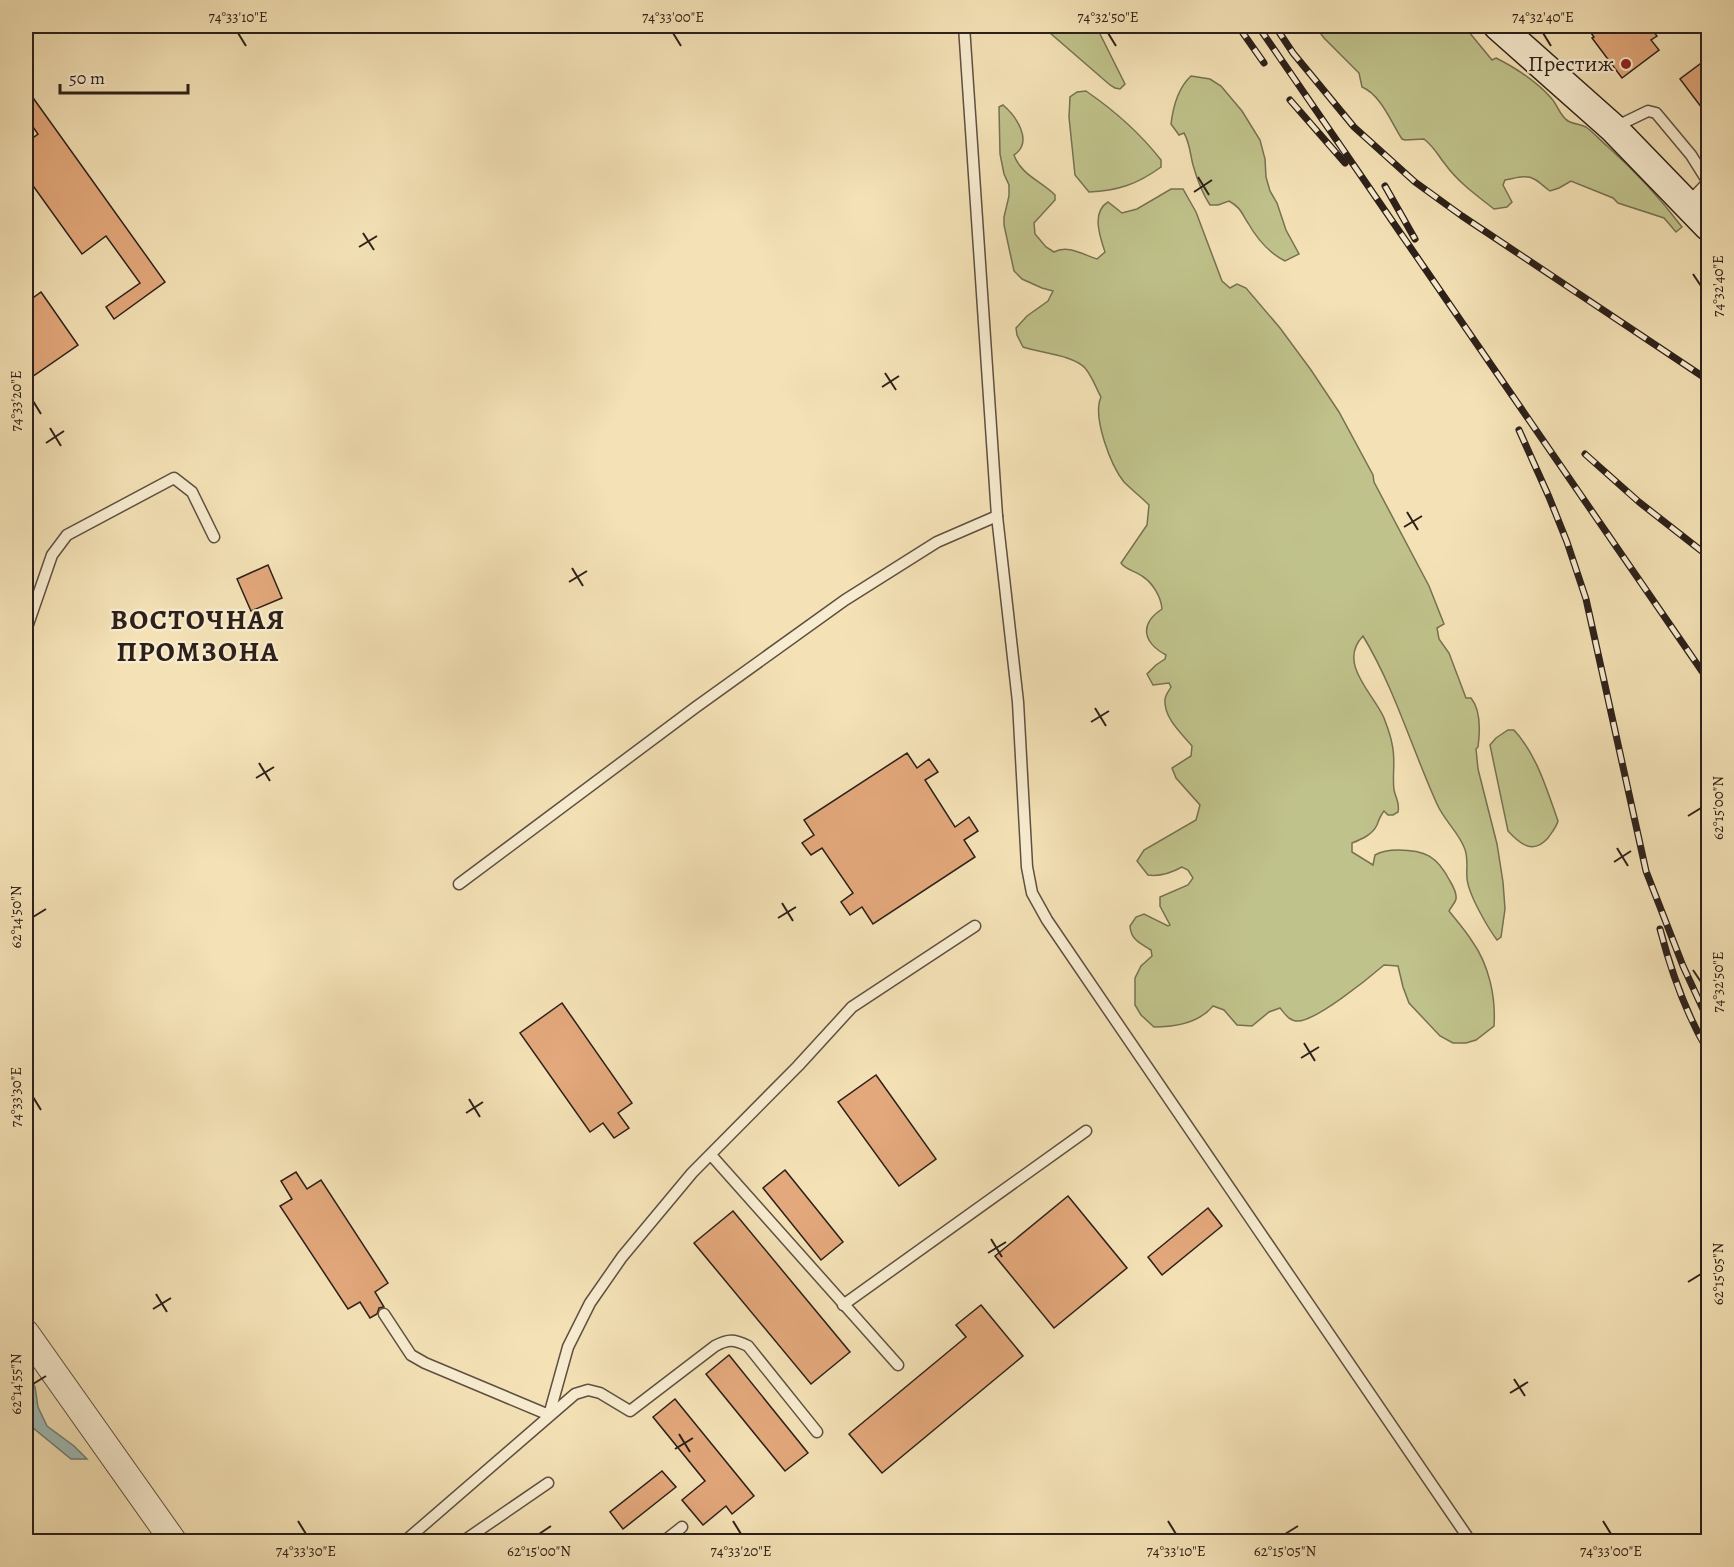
<svg xmlns="http://www.w3.org/2000/svg" width="1734" height="1567" font-family="Alegreya,serif">
	<rect width="100%" height="100%" fill="#f4e2b6"/>
	<filter id="stains"><feTurbulence type="fractalNoise" baseFrequency=".00333" numOctaves="4"/><feColorMatrix values="0 0 0 0 .2 0 0 0 0 .09 0 0 0 0 .02 0 0 0 .5 -.17"/></filter>
	<radialGradient id="worn" r=".72"><stop offset=".6" stop-color="#630" stop-opacity="0"/><stop offset="1" stop-color="#630" stop-opacity=".3"/></radialGradient>
	<!-- green -->
	<g fill="#c0c28b" stroke="#767152" stroke-width="1.5">
		<path d="M1042 26H1096L1125 84 1120 89 1115 88 1110 85Z"/>
		<path d="M1315 26H1464L1492 60 1496 58C1516 68 1537 82 1552 99 1558 106 1560 116 1568 121 1573 124 1580 124 1586 127 1593 132 1600 140 1607 146 1634 170 1660 198 1682 227L1676 232 1664 218 1618 203 1613 198 1571 181 1559 188 1550 191C1544 187 1540 182 1534 179 1526 174 1513 179 1505 180L1503 185 1512 202 1507 207 1494 209C1476 195 1458 182 1445 164 1437 154 1435 148 1424 139L1405 140 1402 139C1391 122 1381 95 1362 87L1359 73 1324 38Z"/>
		<path d="M1191 76 1210 79 1221 86 1242 111 1260 140 1265 159 1266 177 1270 191 1277 203 1286 230 1299 254 1285 261C1269 253 1256 237 1248 223 1241 212 1241 208 1229 201L1218 205H1210C1202 193 1197 179 1193 165 1190 154 1190 143 1184 133L1179 135 1171 124C1173 107 1178 88 1191 76Z"/>
		<path d="M1086 91C1115 111 1140 133 1161 160V167C1138 184 1117 191 1089 192L1075 175 1069 117 1070 97 1077 92Z"/>
		<path d="M1003 105C1016 116 1034 142 1014 155 1021 175 1041 181 1055 195V200L1034 223 1035 234 1046 247 1054 252C1067 244 1084 255 1097 259L1105 252C1100 237 1091 212 1108 202L1122 213 1137 209 1171 189H1183L1196 212 1222 281 1230 288 1237 284 1246 288 1280 328 1311 370 1339 412 1373 475 1374 482 1429 586 1444 624 1437 628 1439 639 1449 653 1466 698H1471C1481 710 1480 732 1478 747L1476 749 1478 769 1497 844 1503 882 1505 909 1501 937 1497 940C1488 928 1468 894 1467 878 1466 868 1469 857 1464 847 1458 832 1444 820 1437 804 1412 749 1395 689 1363 636 1337 663 1373 693 1384 718 1387 726 1391 736 1392 744 1396 759 1392 775 1394 790 1396 799 1400 803 1398 812L1393 815H1388L1384 811C1380 816 1379 819 1377 825 1372 835 1362 839 1352 843V852L1373 865 1375 855C1382 851 1390 850 1398 850 1425 850 1437 856 1450 881 1453 886 1457 893 1456 899 1455 903 1451 907 1449 911 1457 921 1465 930 1472 941 1489 965 1496 997 1494 1026L1476 1040 1466 1043H1453L1440 1036 1409 1003 1403 987 1398 966 1384 965C1369 978 1316 1021 1298 1021 1289 1021 1285 1014 1280 1008L1269 1012 1252 1026 1237 1025 1224 1010 1213 1006C1199 1023 1175 1027 1154 1027L1141 1015 1135 1005V978L1141 966 1152 956 1151 950C1140 943 1131 940 1130 926L1136 917 1144 914 1168 926 1170 925 1160 906V897L1188 885 1193 878 1188 870 1182 867C1171 873 1160 877 1148 875L1137 861 1144 850 1196 820 1200 805 1176 778 1172 768 1191 756 1192 746C1181 733 1164 718 1165 700 1165 695 1169 691 1171 687L1169 683 1153 685 1147 674 1156 665 1165 659 1166 655C1144 643 1138 625 1162 609 1161 597 1153 583 1142 576 1135 571 1126 570 1121 563L1147 525 1149 505C1141 497 1132 490 1124 482 1111 466 1092 417 1101 397 1096 388 1092 376 1085 368 1073 355 1040 353 1023 347L1017 335 1016 328 1027 316 1048 301 1053 291 1042 288 1022 279 1014 271 1004 225V217L1009 196V185L1004 174 1000 154 999 107Z"/>
		<path d="M1508 730H1514C1537 755 1547 790 1558 821 1556 828 1552 832 1548 838 1533 855 1520 844 1508 831L1490 745 1496 738Z"/>
	</g>
	<!-- water -->
	<path fill="#9fbcb7" stroke="#717e78" stroke-width="1.5" d="M26 1371 35 1387 38 1407 47 1426 74 1446 87 1459H71L32 1427 26 1409Z"/>
	<!-- building -->
	<g fill="#e3a87b" stroke="#2c201a" stroke-width="1.5">
		<path d="M1586 26H1649L1657 36 1651 40 1659 50 1622 78 1592 38 1594 37Z"/>
		<path d="M1708 58V116L1680 79Z"/>
		<path d="M26 88 165 282 114 319 106 307 140 283 106 236 82 254 26 176V143L38 134 26 117Z"/>
		<path d="M41 292 78 345 26 381V303Z"/>
		<path d="M268 565 282 598 251 611 237 579Z"/>
		<path d="M907 753 917 768 929 759 938 772 925 780 955 827 969 817 978 831 964 840 975 857 873 924 862 907 850 915 841 902 853 893 822 848 811 855 802 843 814 835 804 820Z"/>
		<path d="M562 1003 632 1103 618 1113 629 1128 614 1138 603 1123 590 1132 520 1033Z"/>
		<path d="M876 1075 936 1159 899 1186 838 1102Z"/>
		<path d="M785 1170 843 1242 821 1260 763 1188Z"/>
		<path d="M296 1172 307 1189 321 1180 388 1283 375 1292 384 1307 379 1308 377 1314 370 1318 360 1302 348 1309 280 1206 292 1199 281 1181Z"/>
		<path d="M1068 1196 1127 1268 1054 1328 995 1256Z"/>
		<path d="M1208 1208 1222 1226 1162 1275 1148 1257Z"/>
		<path d="M733 1211 850 1352 811 1384 694 1243Z"/>
		<path d="M981 1305 1023 1356 882 1473 849 1434 966 1337 956 1325Z"/>
		<path d="M729 1355 808 1453 785 1471 706 1374Z"/>
		<path d="M675 1399 754 1496 732 1514 726 1506 703 1525 682 1500 705 1481 653 1417Z"/>
		<path d="M662 1471 676 1487 623 1529 610 1512Z"/>
	</g>
	<g fill="none" stroke-linecap="round" stroke-linejoin="round">
		<!-- service casing -->
		<g stroke="#5e5041" stroke-width="13">
			<g id="service">
				<path d="M964 26 997 516 1018 702 1027 867 1032 893 1047 920 1471 1542"/>
				<path d="M1615 127 1648 111 1656 113 1691 155 1708 182 1688 203"/>
				<path d="M26 630 52 555 67 535 174 478 192 492 214 537"/>
				<path d="M459 884 696 707 845 600 937 542 997 516"/>
				<path d="M711 1155 898 1365"/>
				<path d="M843 1305 1086 1131"/>
				<path d="M384 1314 411 1355 425 1363 549 1415 568 1347 590 1303 622 1257 692 1173 798 1066 852 1007 975 926"/>
				<path d="M404 1542 575 1394 588 1390 600 1393 630 1411 715 1346C728 1339 734 1339 748 1346L817 1432"/>
				<path d="M462 1542 548 1483"/>
				<path d="M663 1542 682 1527"/>
			</g>
		</g>
		<!-- tertiary casing -->
		<g stroke="#5e5041" stroke-width="28">
			<path id="tertiary" d="M26 1333 174 1542"/>
		</g>
		<!-- secondary casing -->
		<g stroke="#2c201a" stroke-width="31">
			<path id="secondary" d="M1498 26 1613 128 1708 226"/>
		</g>
		<!-- service -->
		<use href="#service" stroke="#f8ecd0" stroke-width="10"/>
		<!-- tertiary -->
		<use href="#tertiary" stroke="#f8ecd0" stroke-width="26"/>
		<!-- secondary -->
		<use href="#secondary" stroke="#f8ecd0" stroke-width="28"/>
		<!-- rail casing -->
		<g stroke="#2c201a" stroke-width="7">
			<g id="rail">
				<path d="M1238 26 1264 63"/>
				<path d="M1258 26 1708 680"/>
				<path d="M1275 26 1293 53 1354 127 1415 182 1462 216 1708 380"/>
				<path d="M1290 100 1345 163"/>
				<path d="M1385 186 1415 239"/>
				<path d="M1519 430 1549 497 1567 542 1586 599 1646 871 1683 966 1708 1020"/>
				<path d="M1585 454 1639 502 1708 556"/>
				<path d="M1660 929C1671 971 1686 1014 1708 1051"/>
			</g>
		</g>
		<!-- rail -->
		<use href="#rail" stroke="#f8ecd0" stroke-width="4.5" stroke-dasharray="14" stroke-linecap="butt"/>
	</g>
	<!-- ticks -->
	<path fill="none" stroke="#2c201a" stroke-width="2" d="M238 33 246 46M673 33 681 46M1108 33 1116 46M1543 33 1551 46M1198 177 1209 195M1194 192 1212 180M363 233 374 250M359 247 377 236M1693 274 1701 286M885 373 896 390M882 387 899 376M33 401 41 414M50 428 61 446M46 443 64 431M1407 512 1418 530M1404 527 1422 516M572 568 583 586M569 582 587 571M1095 708 1106 726M1091 722 1109 711M259 763 270 781M256 778 274 767M1688 816 1701 808M1617 848 1628 866M1614 862 1631 851M782 903 793 921M33 917 46 909M778 918 796 907M1693 970 1701 982M1304 1043 1315 1061M1301 1058 1319 1047M33 1097 41 1110M469 1099 480 1117M466 1113 483 1102M991 1239 1002 1257M988 1253 1006 1242M1688 1282 1701 1274M156 1294 167 1312M153 1309 171 1298M1514 1379 1525 1396M33 1384 46 1376M1510 1393 1528 1382M679 1434 690 1452M675 1449 693 1438M298 1521 306 1534M733 1521 741 1534M1168 1521 1176 1534M1603 1521 1611 1534M539 1534 551 1526M1285 1534 1298 1526"/>
	<!-- markers -->
	<circle fill="#8f2418" stroke="#f8ecd0" stroke-width="2" cx="1626" cy="64" r="6"/>
	<g text-anchor="middle" dominant-baseline="central" stroke-width="4.5" stroke-linejoin="round" paint-order="stroke">
		<!-- poi labels -->
		<g font-size="22" fill="#2c201a" stroke="#f8ecd0" text-anchor="end">
			<text x="1614" y="64">Престиж</text>
		</g>
		<!-- district labels -->
		<g font-size="28" font-weight="bold" letter-spacing="1.5" fill="#2c201a" stroke="#f8ecd0">
			<text x="198" y="620">ВОСТОЧНАЯ<tspan x="198" dy="32">ПРОМЗОНА</tspan></text>
		</g>
	</g>
	<!-- margin -->
	<rect width="1734" height="1567" fill="none" stroke="#f4e2b6" stroke-width="66"/>
	<!-- scale -->
	<path d="M60 84v9h128v-9" fill="none" stroke="#2c201a" stroke-width="3"/>
	<text x="69" y="84" font-size="18" fill="#2c201a" stroke="#f8ecd0" stroke-width="4.5" paint-order="stroke">50 m</text>
	<rect x="33" y="33" width="1668" height="1501" fill="none" stroke="#2c201a" stroke-width="2"/>
	<g font-size="15" text-anchor="middle" fill="#2c201a">
		<text x="238" y="22">74°33'10"E</text>
		<text x="673" y="22">74°33'00"E</text>
		<text x="1108" y="22">74°32'50"E</text>
		<text x="1543" y="22">74°32'40"E</text>
		<text transform="translate(1718 286) rotate(-90)" y="5">74°32'40"E</text>
		<text transform="translate(16 401) rotate(-90)" y="5">74°33'20"E</text>
		<text transform="translate(1718 808) rotate(-90)" y="5">62°15'00"N</text>
		<text transform="translate(16 917) rotate(-90)" y="5">62°14'50"N</text>
		<text transform="translate(1718 982) rotate(-90)" y="5">74°32'50"E</text>
		<text transform="translate(16 1097) rotate(-90)" y="5">74°33'30"E</text>
		<text transform="translate(1718 1274) rotate(-90)" y="5">62°15'05"N</text>
		<text transform="translate(16 1384) rotate(-90)" y="5">62°14'55"N</text>
		<text x="306" y="1556">74°33'30"E</text>
		<text x="539" y="1556">62°15'00"N</text>
		<text x="741" y="1556">74°33'20"E</text>
		<text x="1176" y="1556">74°33'10"E</text>
		<text x="1285" y="1556">62°15'05"N</text>
		<text x="1611" y="1556">74°33'00"E</text>
	</g>
	<rect width="100%" height="100%" filter="url(#stains)"/>
	<rect width="100%" height="100%" fill="url(#worn)"/>
</svg>
